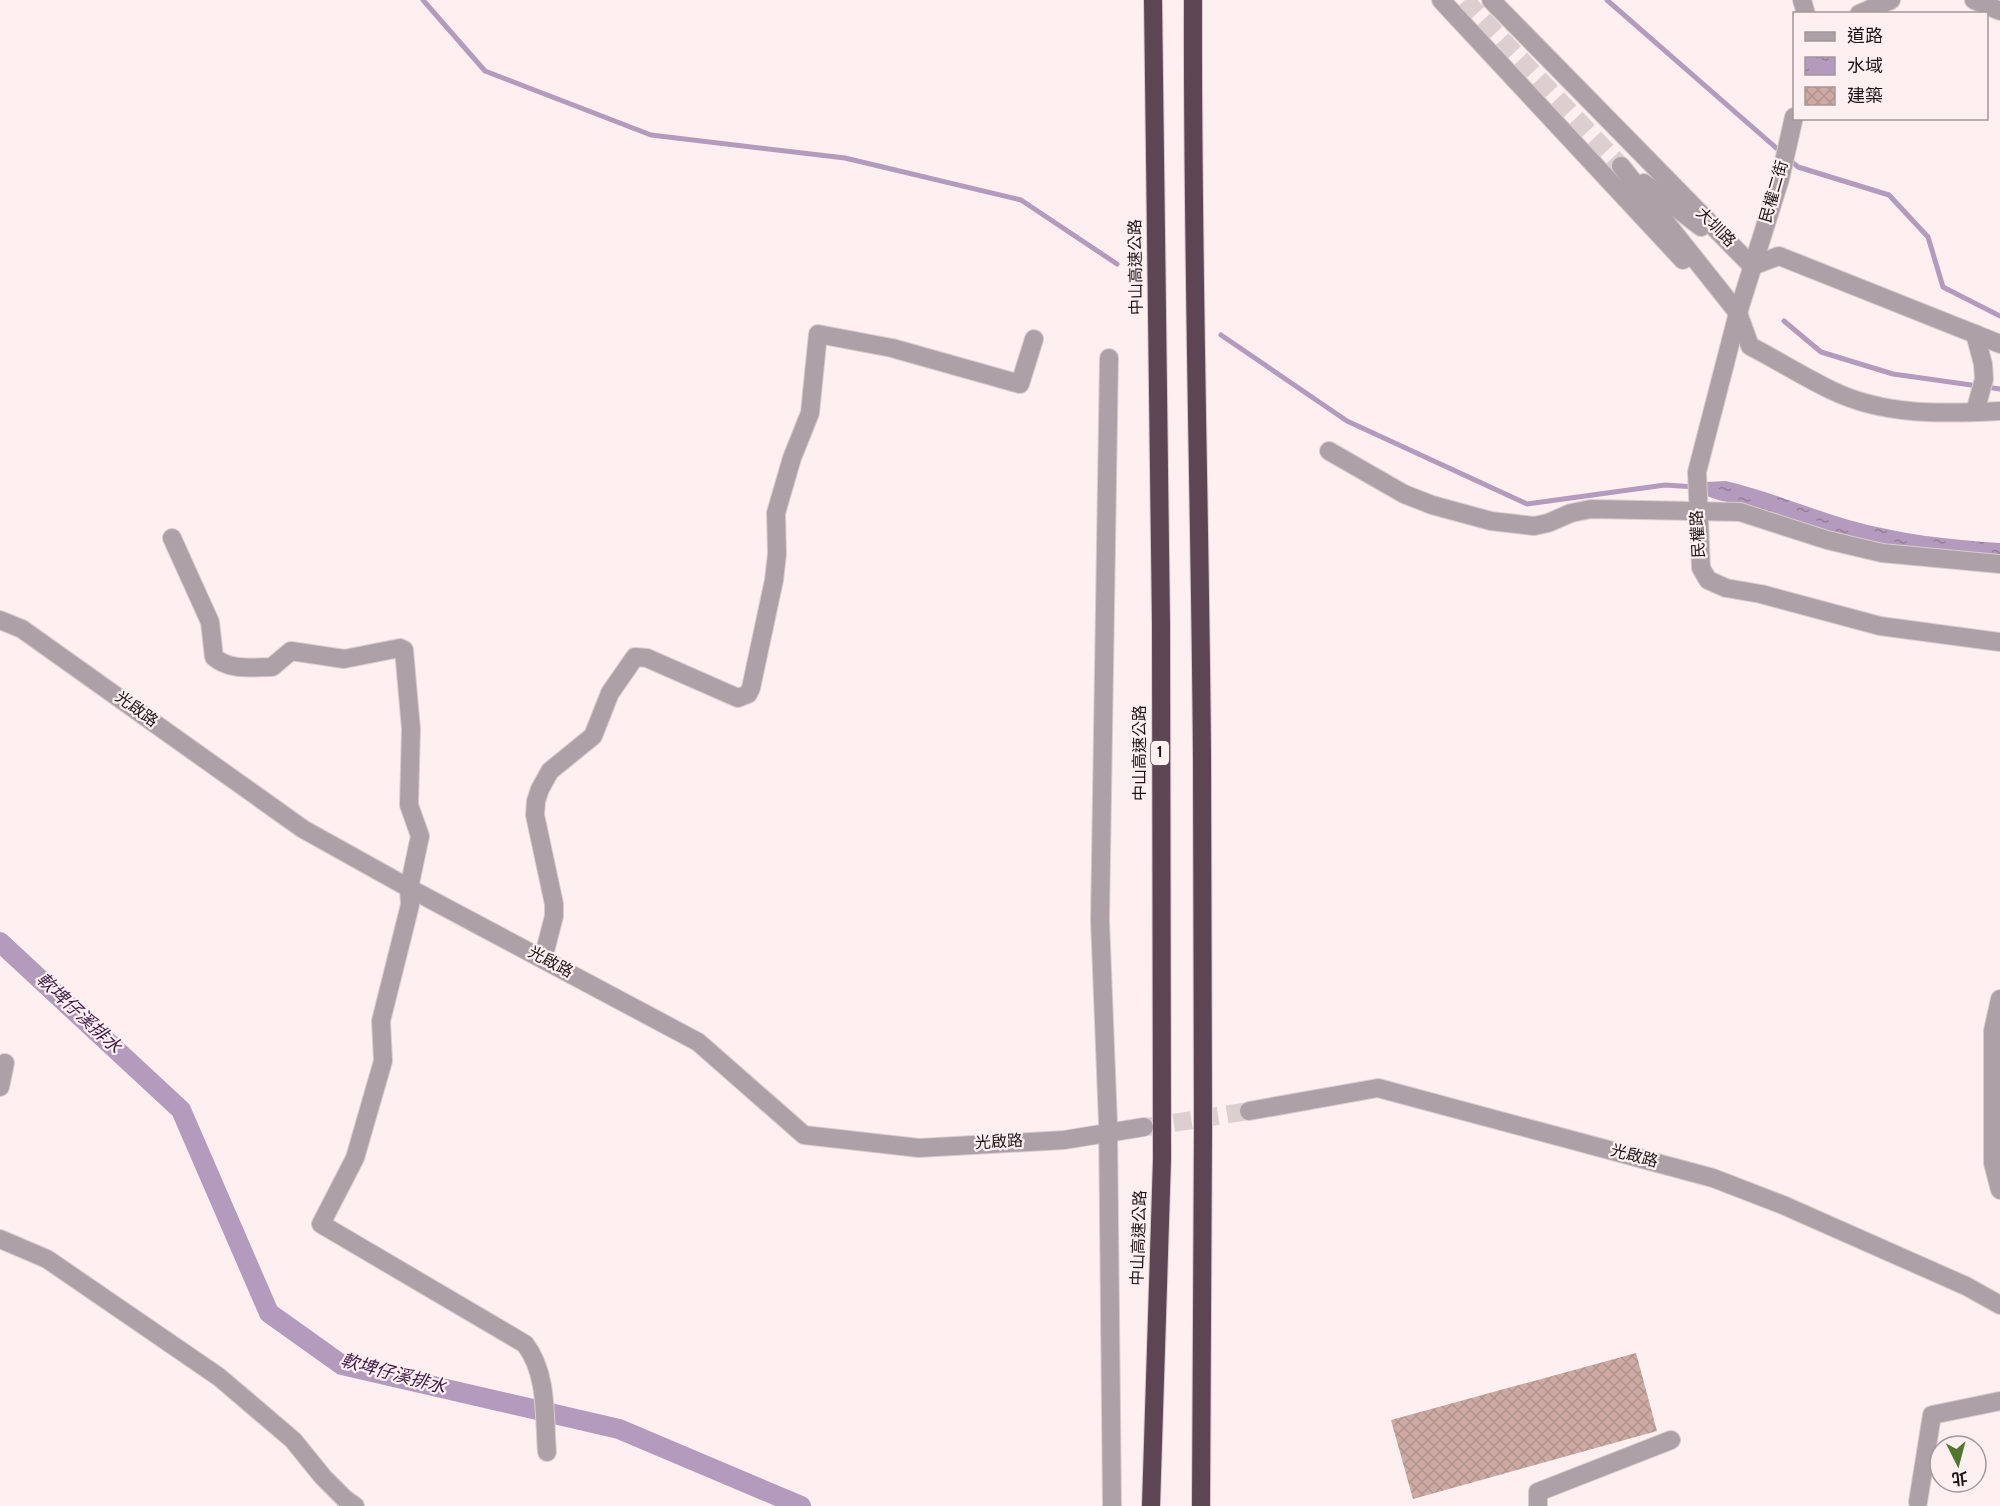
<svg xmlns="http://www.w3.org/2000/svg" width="2000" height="1506" font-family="Overpass,'Noto Sans TC',sans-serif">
	<defs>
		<pattern id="water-ripples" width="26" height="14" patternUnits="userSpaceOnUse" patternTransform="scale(1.5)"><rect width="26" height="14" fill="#b49abc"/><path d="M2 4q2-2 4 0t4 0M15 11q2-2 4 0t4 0" fill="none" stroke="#927c98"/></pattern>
		<pattern id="building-cross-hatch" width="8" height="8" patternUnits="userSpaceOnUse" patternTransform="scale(1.5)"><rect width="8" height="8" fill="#cdaba4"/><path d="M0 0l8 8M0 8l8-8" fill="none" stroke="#b0928c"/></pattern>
	</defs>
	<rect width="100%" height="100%" fill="#feeff1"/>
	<!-- water -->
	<path fill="url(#water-ripples)" d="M1726 481C1768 491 1808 508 1849 520 1899 534 1949 540 2000 543V557L1887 553 1817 531 1760 509 1718 500 1704 495 1702 487 1707 482Z"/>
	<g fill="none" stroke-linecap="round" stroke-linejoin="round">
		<!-- stream -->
		<g stroke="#b49abc" stroke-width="5">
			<path d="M423 0 485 71 651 135 845 158 1021 200 1117 264"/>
			<path d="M1607 0 1782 153"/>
			<path d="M1789 159 1798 167 1889 195 1928 237 1943 287 2000 316"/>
			<path d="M1784 321 1821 352 1893 374 2000 389"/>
			<path d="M1221 335 1347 421 1527 504 1665 485 1695 487"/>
		</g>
		<!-- canal -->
		<path stroke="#b49abc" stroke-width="20" d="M0 942 181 1110 269 1313 342 1365 619 1429 801 1506"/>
	</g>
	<!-- building -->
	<path fill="url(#building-cross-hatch)" d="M1636 1353 1657 1431 1413 1499 1391 1420Z"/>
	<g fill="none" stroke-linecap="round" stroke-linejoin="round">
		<!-- minor-tunnel -->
		<g stroke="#ddced0" stroke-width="18" stroke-dasharray="18 9" stroke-linecap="butt">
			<path d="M1465 0 1621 166"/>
			<path d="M1147 1127 1249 1111"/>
		</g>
		<!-- minor casing -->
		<g stroke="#daccce" stroke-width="20">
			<g id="minor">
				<path d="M1441 0 1683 260"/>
				<path d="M1491 0 1752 266"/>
				<path d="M1802 0 1806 14"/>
				<path d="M1974 0 2000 11"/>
				<path d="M1859 14 1891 0"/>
				<path d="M1794 117 1780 179 1738 313 1697 472 1701 568 1708 580 1726 588 1761 594 1880 626 2000 642"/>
				<path d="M1621 166 1738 313 1750 346C1777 360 1804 377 1831 390 1884 416 1943 414 2000 411"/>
				<path d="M1644 183 1701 227"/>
				<path d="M1752 266 1779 256 2000 344"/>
				<path d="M1975 334 1983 364 1984 379 1975 412"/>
				<path d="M1109 358 1100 920 1108 1123 1112 1506"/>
				<path d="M1329 451 1404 494 1432 505 1491 521 1534 526 1548 523 1571 513 1591 509 1740 512 1827 540 1882 553 2000 564"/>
				<path d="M172 538 210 622 214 657C230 671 252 667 272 667L291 651 344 659 400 648 404 650 411 729 409 805 420 836 409 888 410 905 381 1021 383 1061 355 1158 321 1224 525 1344C548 1374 544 1416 547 1452"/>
				<path d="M0 620 22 629 303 829 409 888 698 1042 804 1135 919 1148 1064 1140 1144 1127"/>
				<path d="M543 959 554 916V904L535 815 536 801 540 789 550 771 593 736 610 693 635 657 647 658 738 698 748 694 751 688 774 580 777 554 776 513 792 458 810 413 818 334 892 348 1020 384 1034 339"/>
				<path d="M2000 999 1993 1031V1163L2000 1190"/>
				<path d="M0 1087 5 1063"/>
				<path d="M1249 1111 1378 1088 1713 1178 1783 1205 1966 1286 2000 1305"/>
				<path d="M0 1239 47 1259 219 1377 293 1440 323 1477 345 1499 355 1506"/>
				<path d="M1918 1502 1932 1415 2000 1401"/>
				<path d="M1538 1506V1492L1671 1440"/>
			</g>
		</g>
		<!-- highway casing -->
		<g stroke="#daccce" stroke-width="20">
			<g id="highway">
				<path d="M1193 0C1192 252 1200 504 1202 757 1204 1007 1203 1256 1201 1506"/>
				<path d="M1151 1506 1162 1159 1161 625 1153 0"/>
			</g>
		</g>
		<!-- minor -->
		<use href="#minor" stroke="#ada0a7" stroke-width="18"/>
		<!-- highway -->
		<use href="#highway" stroke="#5e4553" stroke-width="18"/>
	</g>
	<g text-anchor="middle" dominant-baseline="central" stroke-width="4.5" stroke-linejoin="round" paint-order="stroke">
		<!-- shield labels -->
		<rect fill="#feeff1" stroke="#635558" stroke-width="1.5" x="1151" y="741" width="18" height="24" rx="4.5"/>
		<g font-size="15" font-weight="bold" fill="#201316">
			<text x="1160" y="753">1</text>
		</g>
		<!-- street labels -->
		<g font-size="16" fill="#201316" stroke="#feeff1">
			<text transform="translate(1775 192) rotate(-74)">民權二街</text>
			<text transform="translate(1715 228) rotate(45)">大圳路</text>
			<text transform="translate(1137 267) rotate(-91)">中山高速公路</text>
			<text transform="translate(1699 534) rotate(-93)">民權路</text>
			<text transform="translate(136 710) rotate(36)">光啟路</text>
			<text transform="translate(1141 753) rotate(-90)">中山高速公路</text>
			<text transform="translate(550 963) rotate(28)">光啟路</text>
			<text transform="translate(999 1143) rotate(-3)">光啟路</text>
			<text transform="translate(1634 1157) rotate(15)">光啟路</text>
			<text transform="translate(1140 1238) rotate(-88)">中山高速公路</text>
		</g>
		<!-- water labels -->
		<g font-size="18" font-style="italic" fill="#3d1b47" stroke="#feeff1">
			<text transform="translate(78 1014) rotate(43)">軟埤仔溪排水</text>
			<text transform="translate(393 1375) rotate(15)">軟埤仔溪排水</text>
		</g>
	</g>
	<!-- legend -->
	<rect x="1793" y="12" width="195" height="108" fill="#feeff1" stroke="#a59799" stroke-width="1.5"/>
	<rect x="1805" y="32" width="30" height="9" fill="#ada0a7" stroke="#a59799" stroke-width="1.5"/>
	<text x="1847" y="42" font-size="18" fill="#201316">道路</text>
	<rect x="1805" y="57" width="30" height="18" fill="url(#water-ripples)" stroke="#a59799" stroke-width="1.5"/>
	<text x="1847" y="72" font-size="18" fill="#201316">水域</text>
	<rect x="1805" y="87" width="30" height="18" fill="url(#building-cross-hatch)" stroke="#a59799" stroke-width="1.5"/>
	<text x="1847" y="102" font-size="18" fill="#201316">建築</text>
	<!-- north arrow -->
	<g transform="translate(1958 1464) rotate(174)"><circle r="28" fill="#feeff1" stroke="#a59799" stroke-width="1.5"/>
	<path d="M0-4.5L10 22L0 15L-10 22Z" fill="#53762e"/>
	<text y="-9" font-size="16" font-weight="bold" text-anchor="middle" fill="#201316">北</text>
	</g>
</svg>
